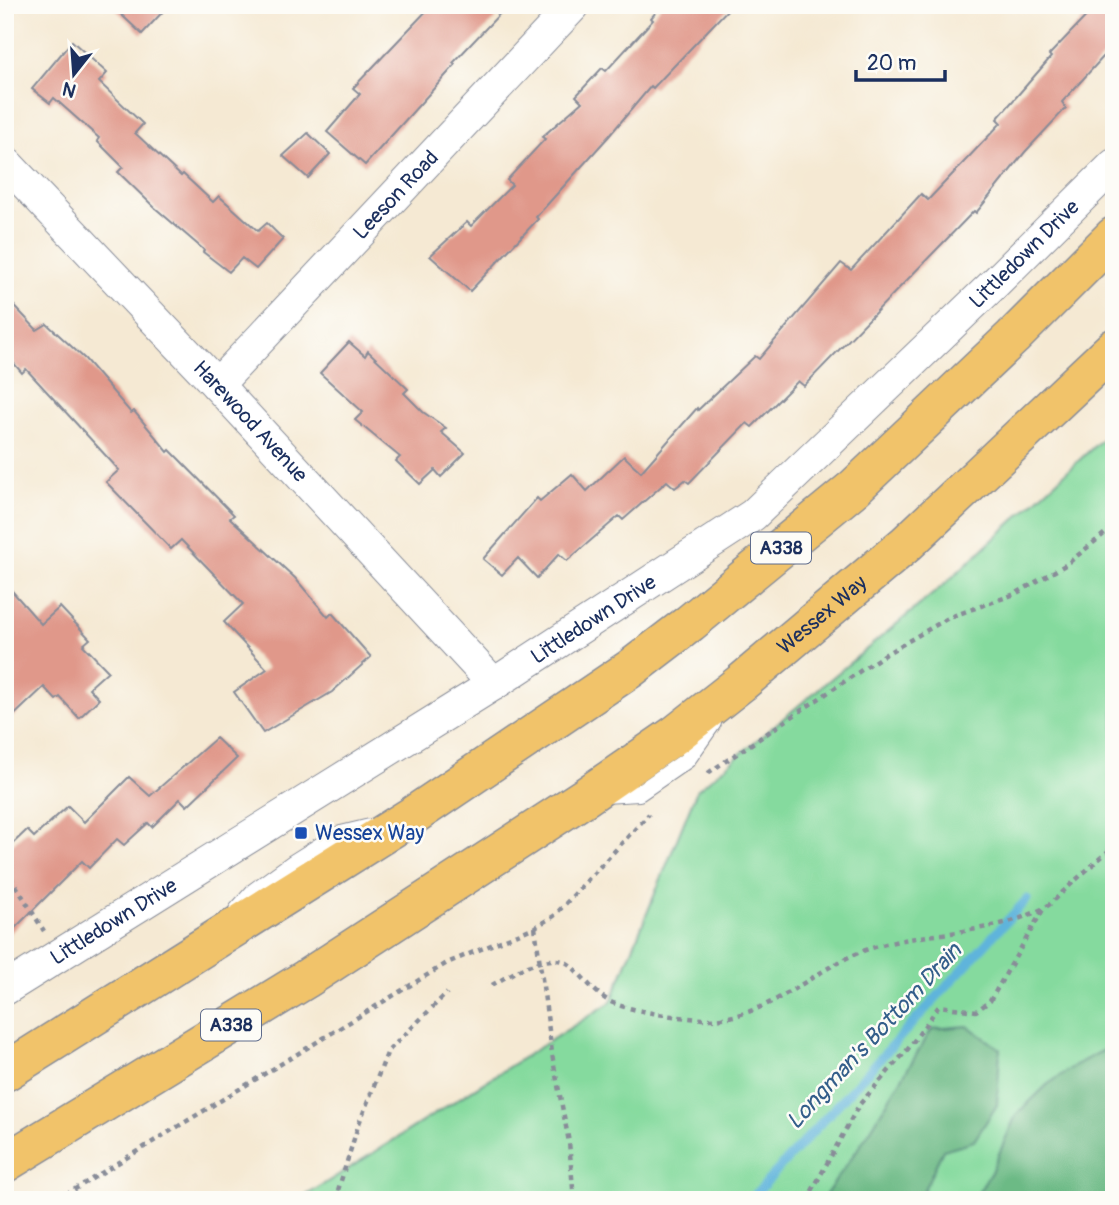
<svg xmlns="http://www.w3.org/2000/svg" width="1119" height="1205" font-family="Pangolin,sans-serif">
	<rect width="100%" height="100%" fill="#fdfcf7"/>
	<filter id="ink" filterUnits="userSpaceOnUse"><feTurbulence type="fractalNoise" baseFrequency=".0143" numOctaves="2"/><feDisplacementMap in="SourceGraphic" scale="14" xChannelSelector="R" yChannelSelector="G"/><feConvolveMatrix kernelMatrix="1 2 1 2 8 2 1 2 1" color-interpolation-filters="sRGB"/></filter>
	<filter id="wash" filterUnits="userSpaceOnUse"><feTurbulence type="fractalNoise" baseFrequency=".00686" numOctaves="4" result="noise"/><feDisplacementMap in="SourceGraphic" scale="28" xChannelSelector="R" yChannelSelector="G"/><feGaussianBlur stdDeviation="1.57" result="paint"/><feColorMatrix in="noise" values="0 0 0 0 0 0 0 0 0 0 0 0 0 0 0 0 0 1.4 0 .05"/><feComposite in="paint" operator="in"/></filter>
	<g filter="url(#wash)">
		<rect width="100%" height="100%" fill="#f5e9d3"/>
		<!-- green -->
		<path fill="#85da9e" stroke="#50847e" stroke-width="2" d="M1114 428V1200H299L611 1002 697 790 946 583Z"/>
		<!-- forest -->
		<g fill="#6cba85" stroke="#447472" stroke-width="2">
			<path d="M968 1026 1000 1049 997 1105 974 1141 943 1150 919 1200H822L868 1134 932 1029Z"/>
			<path d="M1114 1042V1200H974L991 1172 1016 1115 1047 1085 1077 1064 1112 1046Z"/>
		</g>
		<g fill="none" stroke-linecap="round" stroke-linejoin="round">
			<!-- stream -->
			<path stroke="#5fb4db" stroke-width="9" d="M750 1200 1027 899"/>
		</g>
		<g id="blocks">
			<!-- building -->
			<g fill="#e0988a">
				<path d="M111 5H169L142 34Z"/>
				<path d="M432 5H508L453 63 455 65 365 165 327 132 360 94 353 88Z"/>
				<path d="M662 5H732L653 88 651 86 609 136 536 217 538 219 470 291 430 256 467 222 471 226 512 185 507 180 545 139 542 137 582 102 576 96 602 68 606 71 653 20 651 18Z"/>
				<path d="M1097 5H1114V45L1062 102 1066 108 1025 152 976 213 974 211 804 386 798 381 752 427 747 423 689 483 685 480 675 488 667 481 623 520 619 516 567 561 559 554 537 578 518 558 502 575 483 559 537 498 540 501 572 474 587 491 624 456 641 472 697 408 698 410 755 356 759 359 841 263 851 270 921 194 928 200 1001 123 997 119 1051 57 1049 55Z"/>
				<path d="M72 41 107 73 99 82 143 124 135 133 181 176 183 174 213 202 219 196 258 231 267 223 283 239 256 269 242 258 229 272 203 252 204 250 154 207 118 172 123 167 97 141 99 138 54 98 50 103 32 89Z"/>
				<path d="M308 133 330 154 308 178 283 156Z"/>
				<path d="M5 296 37 330 47 324 85 359 131 413 134 411 168 452 170 450 234 515 230 518 295 578 328 617 332 613 371 657 332 692 263 733 234 692 267 669 224 622 243 604 181 540 171 549 106 482 119 470 26 369 22 373 5 353Z"/>
				<path d="M349 342 365 356 368 351 408 389 404 393 423 412 446 428 441 432 465 453 441 477 435 470 420 484 396 461 400 457 355 420 363 412 320 373Z"/>
				<path d="M5 583 41 624 60 607 90 639 83 645 108 671 89 688 99 699 79 718 60 697 56 700 44 687 5 724Z"/>
				<path d="M216 738 237 758 187 806 180 799 152 827 148 823 124 845 117 839 89 868 82 861 5 938V851L27 830 34 837 68 806 84 822 129 777 150 796Z"/>
			</g>
		</g>
	</g>
	<g filter="url(#ink)">
		<use href="#blocks" fill-opacity="0" stroke="#888c98" stroke-width="2"/>
		<g fill="none" stroke-linecap="round" stroke-linejoin="round">
			<!-- lane casing -->
			<g stroke="#888c98" stroke-width="18">
				<g id="lane">
					<path d="M604 795 639 793 687 760 713 723"/>
					<path d="M237 910 254 891 294 862 337 835 370 827"/>
				</g>
			</g>
			<!-- street casing -->
			<g stroke="#888c98" stroke-width="34">
				<g id="street">
					<path id="s1" d="M5 162 217 385 494 684"/>
					<path id="s2" d="M217 385 574 5"/>
					<path id="s3" d="M5 989 494 684 753 515 996 282 1114 165"/>
				</g>
			</g>
			<!-- highway casing -->
			<g stroke="#888c98" stroke-width="41">
				<g id="highway">
					<path d="M5 1072 412 816 630 669 690 623 854 488 1013 337 1114 236"/>
					<path id="s4" d="M5 1163 306 979 585 797 675 735 741 683 906 544 1114 348"/>
				</g>
			</g>
			<!-- path -->
			<g stroke="#888c98" stroke-width="4.5" stroke-dasharray="5 5" stroke-linecap="butt">
				<path d="M708 773 884 655 950 617 1015 594 1067 564 1114 526"/>
				<path d="M5 868 44 931"/>
				<path d="M535 927 553 1060 569 1142 574 1200"/>
				<path d="M492 985C510 975 550 949 570 965 584 977 593 992 609 1001 627 1011 681 1018 703 1019 771 1021 811 967 872 948 928 930 989 936 1042 909 1051 905 1059 895 1066 889 1082 874 1098 860 1114 846"/>
				<path d="M57 1200 447 963 535 927 554 916 649 814"/>
				<path d="M335 1200 358 1126 388 1051 447 993"/>
				<path d="M807 1200 859 1105 908 1049 939 1006 976 1011 990 1001 1044 908"/>
			</g>
			<!-- lane -->
			<use href="#lane" stroke="#fff" stroke-width="16"/>
			<!-- street -->
			<use href="#street" stroke="#fff" stroke-width="32"/>
			<!-- highway -->
			<use href="#highway" stroke="#f1c36a" stroke-width="38"/>
		</g>
	</g>
	<!-- markers -->
	<rect fill="#1a4fb4" stroke="#fdfcf7" stroke-width="2.5" x="294" y="826" width="14" height="14" rx="3.5"/>
	<g text-anchor="middle" dominant-baseline="central" stroke-width="5" stroke-linejoin="round" paint-order="stroke">
		<!-- shield labels -->
		<g fill="#fdfcf7" stroke="#5f6c8c" stroke-width="2">
			<rect x="751" y="532.5" width="60" height="31" rx="5"/>
			<rect x="201" y="1009.5" width="60" height="31" rx="5"/>
		</g>
		<g font-size="19" font-weight="bold" fill="#1b2f5e">
			<text x="781" y="548">A338</text>
			<text x="231" y="1025">A338</text>
		</g>
		<!-- street labels -->
		<g font-size="21" fill="#1b2f5e" stroke="#fdfcf7">
			<text stroke="none"><textPath href="#s2" startOffset="261">Leeson Road</textPath></text>
			<text stroke="none"><textPath href="#s3" startOffset="1262">Littledown Drive</textPath></text>
			<text stroke="none"><textPath href="#s1" startOffset="357">Harewood Avenue</textPath></text>
			<text stroke="none"><textPath href="#s4" startOffset="985">Wessex Way</textPath></text>
			<text stroke="none"><textPath href="#s3" startOffset="695">Littledown Drive</textPath></text>
			<text stroke="none"><textPath href="#s3" startOffset="128">Littledown Drive</textPath></text>
		</g>
		<!-- transit labels -->
		<g font-size="21" fill="#164399" stroke="#fdfcf7" text-anchor="start">
			<text x="315" y="833">Wessex Way</text>
		</g>
		<!-- water labels -->
		<g font-size="23" font-style="italic" fill="#335e8a" stroke="#fdfcf7">
			<text transform="translate(874 1036) rotate(-47)">Longman's Bottom Drain</text>
		</g>
	</g>
	<!-- margin -->
	<rect width="1119" height="1205" fill="none" stroke="#fdfcf7" stroke-width="28"/>
	<!-- north arrow -->
	<g transform="translate(74 74) rotate(197)" stroke="#fdfcf7" stroke-width="5" paint-order="stroke">
	<path d="M0-5L12 26L0 18L-12 26Z" fill="#1b2f5e"/>
	<text y="-10" font-size="19" font-weight="bold" text-anchor="middle" fill="#1b2f5e">N</text>
	</g>
	<!-- scale -->
	<path d="M856 70v10h89v-10" fill="none" stroke="#1b2f5e" stroke-width="3.5"/>
	<text x="867" y="70" font-size="21" fill="#1b2f5e" stroke="#fdfcf7" stroke-width="5" paint-order="stroke">20 m</text>
</svg>
